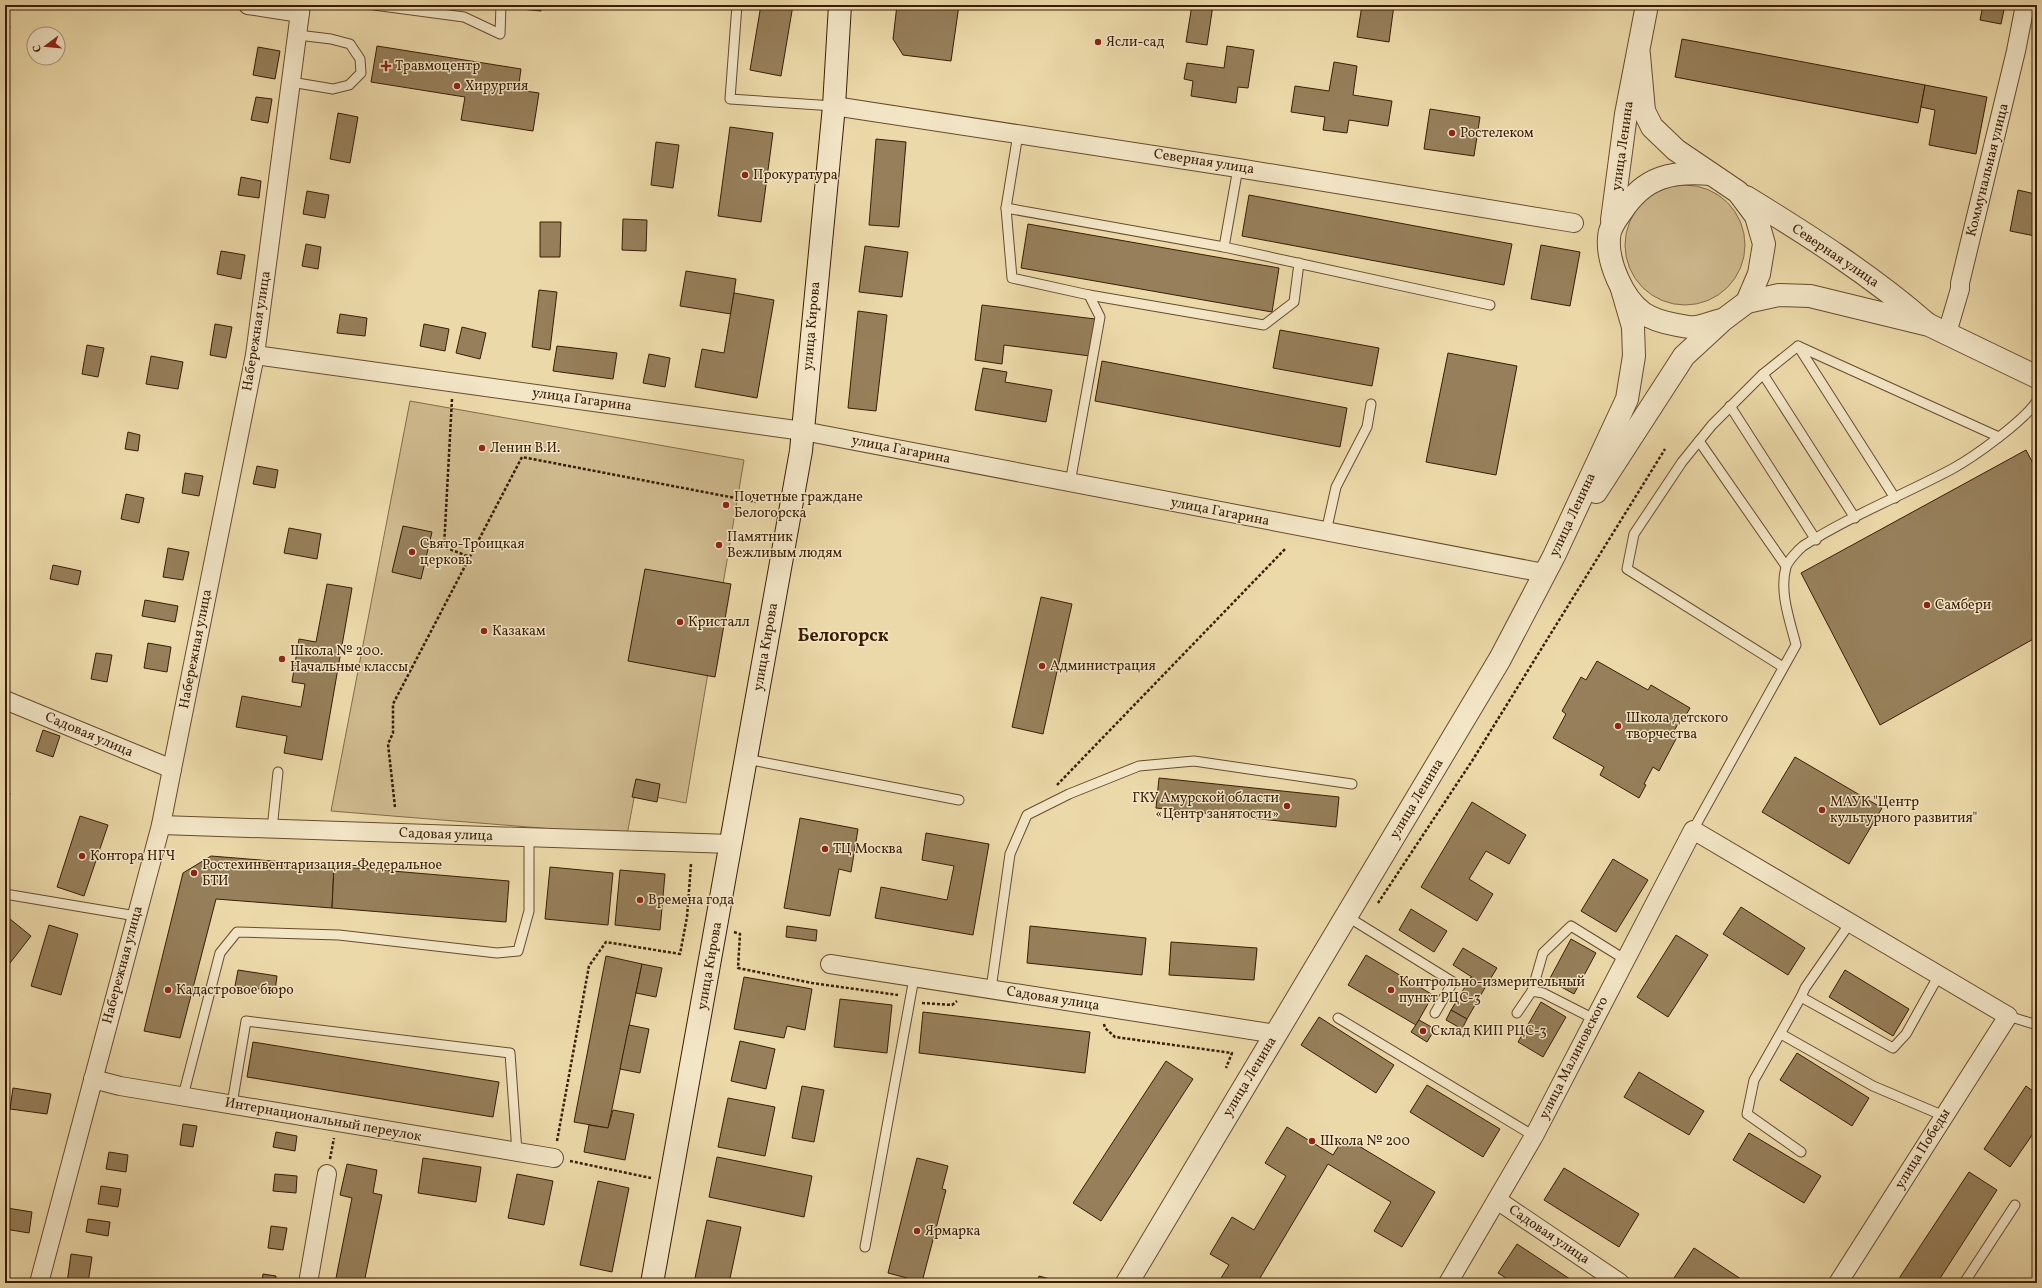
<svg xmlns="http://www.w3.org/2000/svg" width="2042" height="1288" font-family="Vollkorn,serif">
	<rect width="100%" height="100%" fill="#ecd9a9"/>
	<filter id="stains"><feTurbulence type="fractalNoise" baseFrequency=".005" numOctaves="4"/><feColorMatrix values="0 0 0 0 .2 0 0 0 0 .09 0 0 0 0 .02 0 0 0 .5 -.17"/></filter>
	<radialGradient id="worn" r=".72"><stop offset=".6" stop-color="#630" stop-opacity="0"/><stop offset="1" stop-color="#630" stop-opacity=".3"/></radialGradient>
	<!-- green -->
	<g fill="#ceb98d" stroke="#846b48">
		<circle cx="1685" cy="245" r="60"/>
		<path d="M410 401 744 460 686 803 635 793 627 835 331 811Z"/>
	</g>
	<!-- building -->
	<g fill="#967f5a" stroke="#391d04">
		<path d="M511 5H541V11L511 8Z"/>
		<rect x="601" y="5" width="19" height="2"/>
		<path d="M761 5H793L781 76 750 70Z"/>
		<path d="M897 5H959L951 61 903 55 893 39Z"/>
		<path d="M1192 5H1213L1207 45 1186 42Z"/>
		<path d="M1362 5H1394L1389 42 1357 37Z"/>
		<path d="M1983 5H2005L2001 24 1980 20Z"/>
		<path d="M5 25 10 26 5 49Z"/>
		<path d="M1682 39 1925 85 1918 123 1675 77Z"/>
		<path d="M377 46 521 69 518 90 539 93 533 131 461 120 465 97 371 82Z"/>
		<path d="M1227 46 1254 50 1248 88 1238 87 1236 103 1191 96 1193 81 1184 79 1187 63 1224 68Z"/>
		<path d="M258 47 280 51 275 79 253 75Z"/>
		<path d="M1334 62 1357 66 1353 95 1392 101 1388 126 1349 120 1347 133 1323 130 1325 117 1291 112 1295 86 1329 91Z"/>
		<path d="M1925 85 1987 97 1976 154 1929 145 1935 110 1921 107Z"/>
		<path d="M256 97 272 99 268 123 251 120Z"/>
		<path d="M1430 109 1480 117 1474 156 1424 149Z"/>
		<path d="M338 113 358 117 350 163 330 159Z"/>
		<path d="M730 127 773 133 761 222 718 216Z"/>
		<path d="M876 139 906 142 899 227 869 225Z"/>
		<path d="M656 142 679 145 673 188 651 185Z"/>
		<path d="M241 177 261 181 259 198 238 195Z"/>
		<path d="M2018 190 2035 194 2034 198 2037 199V224L2035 236 2010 231Z"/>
		<path d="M307 191 329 195 325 218 303 214Z"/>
		<path d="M1249 195 1512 244 1504 285 1242 236Z"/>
		<path d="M623 219 647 220 646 251 622 250Z"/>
		<path d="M540 222H561L560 257H540Z"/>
		<path d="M1028 224 1279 268 1272 312 1021 268Z"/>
		<path d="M306 244 321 247 318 269 302 266Z"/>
		<path d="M1541 245 1580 252 1570 306 1531 299Z"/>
		<path d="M865 246 908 252 902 297 859 292Z"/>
		<path d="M221 251 245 255 241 279 217 274Z"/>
		<path d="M686 271 736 279 731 314 680 306Z"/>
		<path d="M539 290 557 292 550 350 532 347Z"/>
		<path d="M734 293 774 300 757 398 695 387 702 349 724 353Z"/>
		<path d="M982 305 1095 319 1090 356 1004 345 1002 364 975 360Z"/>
		<path d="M858 311 887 315 876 411 848 408Z"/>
		<path d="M340 314 367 318 365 336 337 333Z"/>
		<path d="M215 324 232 327 226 358 210 355Z"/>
		<path d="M424 324 449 329 445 351 420 346Z"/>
		<path d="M462 327 486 333 480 359 456 353Z"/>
		<path d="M1280 330 1379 348 1372 386 1273 368Z"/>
		<path d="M87 345 104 348 98 377 82 374Z"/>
		<path d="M557 346 617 353 613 379 553 371Z"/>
		<path d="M1448 353 1517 366 1496 475 1426 462Z"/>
		<path d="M649 354 670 358 665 387 643 383Z"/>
		<path d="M151 356 183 362 178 389 146 384Z"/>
		<path d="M1102 361 1347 408 1340 447 1095 401Z"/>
		<path d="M983 368 1007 372 1005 382 1052 390 1046 422 975 410Z"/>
		<path d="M128 432 140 435 138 451 125 449Z"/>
		<path d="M2026 450 2037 471V637L1880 725 1801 573Z"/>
		<path d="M257 466 278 470 275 488 253 484Z"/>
		<path d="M185 473 203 476 199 496 182 493Z"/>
		<path d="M126 494 144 498 139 523 121 519Z"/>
		<path d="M403 526 432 532 421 579 392 572Z"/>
		<path d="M289 528 321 534 317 559 284 553Z"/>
		<path d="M168 548 189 552 183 580 163 577Z"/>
		<path d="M53 565 81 571 78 585 50 579Z"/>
		<path d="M645 569 731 584 715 677 628 661Z"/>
		<path d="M327 584 352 588 322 760 284 753 287 736 236 727 242 696 301 707 305 684 292 682 299 639 316 642Z"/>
		<path d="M1041 597 1072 604 1043 734 1012 727Z"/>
		<path d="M145 600 178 606 175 622 142 616Z"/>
		<path d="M148 643 171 647 167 672 144 668Z"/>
		<path d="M96 653 112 655 107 682 91 679Z"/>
		<path d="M1597 661 1648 690 1651 685 1690 708 1685 717 1683 716 1672 734 1677 737 1659 771 1653 767 1644 784 1646 785 1639 798 1600 775 1604 767 1553 738 1566 714 1562 711 1581 677 1586 680Z"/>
		<path d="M43 730 60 736 53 757 36 751Z"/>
		<path d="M1795 757 1882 808 1849 864 1762 812Z"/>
		<path d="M1159 778 1339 797 1336 827 1156 808Z"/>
		<path d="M636 779 660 784 657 802 632 797Z"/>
		<path d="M5 792 10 793 6 809H5Z"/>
		<path d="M1472 802 1526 835 1509 864 1486 851 1469 879 1493 894 1477 921 1421 887Z"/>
		<path d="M80 816 108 825 84 896 57 887Z"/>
		<path d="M800 818 858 829 851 872 839 869 830 916 784 908Z"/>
		<path d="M926 833 989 844 973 935 875 918 881 887 947 900 954 866 922 860Z"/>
		<path d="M211 856 334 866 332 908 216 899 180 1038 144 1031 183 873Z"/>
		<path d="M1613 859 1648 880 1616 932 1581 911Z"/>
		<path d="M334 866 509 881 506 922 332 908Z"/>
		<path d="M550 867 613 873 608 925 545 919Z"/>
		<path d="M620 870 665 874 660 930 615 925Z"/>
		<path d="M1741 907 1805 948 1788 975 1723 934Z"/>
		<path d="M1411 909 1447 931 1434 952 1399 930Z"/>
		<path d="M5 915 31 936 10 963 5 959Z"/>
		<path d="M49 925 78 934 61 995 31 986Z"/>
		<path d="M787 926 817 930 816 941 786 937Z"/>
		<path d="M1030 926 1146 938 1142 975 1027 963Z"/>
		<path d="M1676 935 1708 955 1668 1017 1637 997Z"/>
		<path d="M1571 939 1596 953 1574 994 1549 980Z"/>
		<path d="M1171 942 1257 948 1254 980 1169 975Z"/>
		<path d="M1463 948 1497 968 1486 986 1453 965Z"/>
		<path d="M1366 955 1433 995 1416 1025 1348 985Z"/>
		<path d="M606 956 642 964 608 1128 574 1122Z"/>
		<path d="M642 964 662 968 656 997 636 993Z"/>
		<path d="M238 970 277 976 275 991 235 986Z"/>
		<path d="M1845 970 1909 1009 1893 1036 1829 997Z"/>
		<path d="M744 977 812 989 805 1030 787 1026 784 1038 734 1029Z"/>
		<path d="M1471 977 1486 986 1467 1019 1451 1010Z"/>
		<path d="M840 999 892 1005 887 1053 834 1047Z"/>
		<path d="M1541 1002 1566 1017 1543 1057 1518 1042Z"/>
		<path d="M1451 1010 1467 1019 1462 1029 1446 1020Z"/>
		<path d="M923 1012 1090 1032 1085 1073 919 1053Z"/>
		<path d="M1319 1017 1394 1065 1376 1093 1301 1045Z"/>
		<path d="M1419 1020 1435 1029 1427 1042 1411 1032Z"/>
		<path d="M629 1025 649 1029 640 1073 620 1069Z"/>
		<path d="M740 1041 775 1049 766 1089 731 1081Z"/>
		<path d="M253 1042 499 1082 493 1117 247 1077Z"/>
		<path d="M1797 1053 1869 1098 1852 1126 1780 1080Z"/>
		<path d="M1166 1061 1193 1079 1101 1221 1073 1203Z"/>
		<path d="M1639 1072 1704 1111 1689 1135 1624 1097Z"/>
		<path d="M1427 1085 1500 1129 1483 1157 1410 1112Z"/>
		<path d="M802 1086 824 1090 814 1142 792 1138Z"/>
		<path d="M2026 1086 2037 1094V1128L2010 1167 1984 1149Z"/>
		<path d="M13 1088 51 1094 47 1114 10 1109Z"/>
		<path d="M728 1098 775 1107 765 1156 718 1147Z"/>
		<path d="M613 1110 634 1114 625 1160 584 1152 589 1125 608 1128Z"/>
		<path d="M183 1124 197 1126 193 1147 180 1145Z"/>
		<path d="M1287 1127 1333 1155 1344 1137 1435 1192 1402 1247 1374 1231 1391 1202 1328 1164 1257 1283H1218L1229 1265 1210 1254 1232 1217 1254 1230 1286 1176 1265 1163Z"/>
		<path d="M276 1132 297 1136 295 1151 273 1147Z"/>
		<path d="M1749 1133 1821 1176 1804 1203 1733 1160Z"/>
		<path d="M109 1152 128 1155 126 1172 106 1169Z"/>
		<path d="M717 1157 812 1176 804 1217 709 1197Z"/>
		<path d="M423 1158 481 1167 476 1202 418 1193Z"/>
		<path d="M917 1158 948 1166 942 1189 946 1190 922 1282 888 1273Z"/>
		<path d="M347 1164 377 1170 373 1193 382 1195 364 1283H335L352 1198 340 1195Z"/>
		<path d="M1564 1168 1639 1214 1619 1247 1544 1200Z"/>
		<path d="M1969 1172 1997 1190 1937 1283H1896Z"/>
		<path d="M275 1174 297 1176 296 1193 273 1191Z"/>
		<path d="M517 1174 553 1181 544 1225 508 1218Z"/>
		<path d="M598 1181 629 1188 612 1272 580 1265Z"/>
		<path d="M101 1186 121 1189 118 1207 98 1204Z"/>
		<path d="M7 1208 32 1212 29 1233 5 1229Z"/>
		<path d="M88 1219 110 1222 108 1236 86 1232Z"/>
		<path d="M707 1220 741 1227 729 1283H694Z"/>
		<path d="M271 1226 287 1228 283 1250 268 1248Z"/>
		<path d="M1517 1244 1576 1283H1514L1498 1273Z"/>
		<path d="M1694 1248 1747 1283H1675L1672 1281Z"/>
		<path d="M71 1254 92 1257 88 1283H67Z"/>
		<path d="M263 1274 276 1276 275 1283H262Z"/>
		<path d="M1039 1276 1065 1283H1037Z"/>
	</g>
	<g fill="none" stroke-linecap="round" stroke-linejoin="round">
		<!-- service casing -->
		<g stroke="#664c2d" stroke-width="11">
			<g id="service">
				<path d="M374 5 464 17 500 34 501 5"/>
				<path d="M737 5 730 99 834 106"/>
				<path d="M291 82 333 89 349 85 361 73 360 59 350 44 331 39 298 35"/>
				<path d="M1018 134 1006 208 1012 278 1089 295 1100 317 1070 483"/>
				<path d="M1238 168 1224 247 1490 305"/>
				<path d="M1006 208 1224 247"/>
				<path d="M1089 295 1264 325 1294 302 1299 263"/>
				<path d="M1798 346 1895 498"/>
				<path d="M1763 374 1855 518"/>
				<path d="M1730 406 1816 540"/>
				<path d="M1699 441 1786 566"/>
				<path d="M1326 532 1336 487 1367 427 1371 404"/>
				<path d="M1783 667 1627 569 1634 534 1682 462 1712 425 1763 374 1798 346 1999 437"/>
				<path d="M746 759 959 800"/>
				<path d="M272 829 278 772"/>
				<path d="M1693 830 1796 645C1790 621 1779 592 1786 567 1788 561 1798 550 1803 546 1850 516 1903 495 1952 469 1974 457 2024 421 2037 401"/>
				<path d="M5 894 136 916"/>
				<path d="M1348 917 1453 982 1435 1013"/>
				<path d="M991 989 1010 854 1027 815 1069 794 1139 766 1194 761 1352 784"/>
				<path d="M1532 991 1543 953 1571 926 1626 960"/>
				<path d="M1801 997 1893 1048 1906 1034 1939 975"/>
				<path d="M1517 1013 1532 991 1543 993 1594 1019"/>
				<path d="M2008 1016 2037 1025"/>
				<path d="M1338 1018 1534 1136"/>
				<path d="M1781 1034 1873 1086 1944 1116"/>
				<path d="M183 1096 220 953 237 932 339 935 497 953 518 951 529 911V838"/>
				<path d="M232 1104 246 1021 510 1053 517 1152"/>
				<path d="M1801 1152 1747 1114 1754 1080 1801 997 1805 988 1850 923"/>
				<path d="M865 1247 914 978"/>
				<path d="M1964 1283 2015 1205"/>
			</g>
		</g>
		<!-- minor casing -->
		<g stroke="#664c2d" stroke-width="20">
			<g id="minor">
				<path d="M248 5 300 13"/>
				<path d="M834 106 1238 168 1574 223"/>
				<path d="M1947 333 1960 289V283L2016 51 2025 5"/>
				<path d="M255 355 803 431 1544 573"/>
				<path d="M5 700 172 769"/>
				<path d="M161 825 731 844"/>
				<path d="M830 964 1276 1034"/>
				<path d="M93 1079 120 1086 554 1158"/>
				<path d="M1497 1200 1620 1283"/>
				<path d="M39 1283 161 825 172 769 255 355 301 5"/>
				<path d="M308 1283 327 1174"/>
				<path d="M1448 1283 1534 1136 1693 830 2008 1016 1838 1283"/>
			</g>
		</g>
		<!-- tertiary casing -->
		<g stroke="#664c2d" stroke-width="24">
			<g id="tertiary">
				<path d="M1711 174C1672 171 1645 176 1622 211 1616 219 1609 228 1609 238 1607 262 1623 299 1643 313 1653 320 1666 323 1677 325 1683 326 1690 328 1696 327 1704 326 1713 322 1722 320"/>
				<path d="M1746 197C1808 235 1871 275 1926 323"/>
				<path d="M1612 220 1626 114 1647 5"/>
				<path d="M1747 302 1779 295 1810 296 1929 325 2037 377"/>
				<path d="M1596 492 1684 356 1723 320 1747 302 1759 274 1764 244 1756 216 1738 192 1676 150 1652 127 1644 111 1639 55"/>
				<path d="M1127 1283 1500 659 1554 556 1627 399 1634 356 1633 327 1622 289"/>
			</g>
		</g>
		<!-- secondary casing -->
		<g stroke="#391d04" stroke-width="24">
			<path id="secondary" d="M652 1283 801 451 834 106 840 5"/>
		</g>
		<!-- path -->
		<g stroke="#391d04" stroke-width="2.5" stroke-dasharray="3 2" stroke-linecap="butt">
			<path d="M452 399 444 547 470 557"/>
			<path d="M1057 785 1286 548"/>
			<path d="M395 807 388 744 393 733V704L522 457 756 502"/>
			<path d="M1378 903 1472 761 1665 449"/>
			<path d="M734 932 740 934 738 968 812 983 898 995"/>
			<path d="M922 1003 952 1005 957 1001"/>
			<path d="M1104 1024 1105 1028 1115 1037 1232 1053 1226 1068"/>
			<path d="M557 1141 589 966 606 942 680 954 687 917 691 864"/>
			<path d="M330 1159 334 1138"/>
			<path d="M570 1161 651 1178"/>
		</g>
		<!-- service -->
		<use href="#service" stroke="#f3e6c7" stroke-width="9"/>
		<!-- minor -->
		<use href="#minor" stroke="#f3e6c7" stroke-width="18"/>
		<!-- tertiary -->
		<use href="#tertiary" stroke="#f3e6c7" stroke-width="22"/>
		<!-- secondary -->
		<use href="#secondary" stroke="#f3e6c7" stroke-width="22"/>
	</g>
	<!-- markers -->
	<g fill="#8f2418" stroke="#f3e6c7" stroke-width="1.5">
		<circle cx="1098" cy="42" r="4"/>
		<path d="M384 60h4v4h4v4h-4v4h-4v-4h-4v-4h4z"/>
		<circle cx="457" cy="86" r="4"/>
		<circle cx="1452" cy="133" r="4"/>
		<circle cx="745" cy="175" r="4"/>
		<circle cx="482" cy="448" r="4"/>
		<circle cx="726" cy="505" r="4"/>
		<circle cx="719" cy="545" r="4"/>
		<circle cx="412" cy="552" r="4"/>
		<circle cx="1927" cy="605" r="4"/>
		<circle cx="680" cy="622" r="4"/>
		<circle cx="484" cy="631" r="4"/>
		<circle cx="282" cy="659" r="4"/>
		<circle cx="1042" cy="666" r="4"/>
		<circle cx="1618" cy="726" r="4"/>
		<circle cx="1287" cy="806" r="4"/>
		<circle cx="1822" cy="810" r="4"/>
		<circle cx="825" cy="849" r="4"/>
		<circle cx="82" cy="856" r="4"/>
		<circle cx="194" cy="873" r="4"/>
		<circle cx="640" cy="900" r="4"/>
		<circle cx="168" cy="990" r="4"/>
		<circle cx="1391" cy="990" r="4"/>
		<circle cx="1423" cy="1031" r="4"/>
		<circle cx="1312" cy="1141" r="4"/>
		<circle cx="917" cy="1231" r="4"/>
	</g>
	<g text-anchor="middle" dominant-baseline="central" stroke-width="3" stroke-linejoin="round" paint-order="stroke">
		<!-- poi labels -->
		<g font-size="14" fill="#391d04" stroke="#f3e6c7" text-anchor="start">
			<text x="1106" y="42">Ясли-сад</text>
			<text x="395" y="66">Травмоцентр</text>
			<text x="465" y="86">Хирургия</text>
			<text x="1460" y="133">Ростелеком</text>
			<text x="753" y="175">Прокуратура</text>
			<text x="490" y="448">Ленин В.И.</text>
			<text x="734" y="497">Почетные граждане<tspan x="734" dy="16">Белогорска</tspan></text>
			<text x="727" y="537">Памятник<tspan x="727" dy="16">Вежливым людям</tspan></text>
			<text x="420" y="544">Свято-Троицкая<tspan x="420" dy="16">церковь</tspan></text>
			<text x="1935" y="605">Самбери</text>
			<text x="688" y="622">Кристалл</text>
			<text x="492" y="631">Казакам</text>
			<text x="290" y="651">Школа № 200.<tspan x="290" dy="16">Начальные классы</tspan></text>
			<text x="1050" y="666">Администрация</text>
			<text x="1626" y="718">Школа детского<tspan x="1626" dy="16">творчества</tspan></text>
			<text x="1279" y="798" text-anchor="end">ГКУ Амурской области<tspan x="1279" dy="16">«Центр занятости»</tspan></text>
			<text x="1830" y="802">МАУК "Центр<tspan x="1830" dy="16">культурного развития"</tspan></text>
			<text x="833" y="849">ТЦ Москва</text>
			<text x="90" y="856">Контора НГЧ</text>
			<text x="202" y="865">Ростехинвентаризация-Федеральное<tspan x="202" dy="16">БТИ</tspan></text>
			<text x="648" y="900">Времена года</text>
			<text x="1399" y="982">Контрольно-измерительный<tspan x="1399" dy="16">пункт РЦС-3</tspan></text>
			<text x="176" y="990">Кадастровое бюро</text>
			<text x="1431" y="1031">Склад КИП РЦС-3</text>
			<text x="1320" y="1141">Школа № 200</text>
			<text x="925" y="1231">Ярмарка</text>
		</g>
		<!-- street labels -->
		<g font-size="14" fill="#391d04" stroke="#f3e6c7">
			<text transform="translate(1623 146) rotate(-82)">улица Ленина</text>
			<text transform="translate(1204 162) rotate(9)">Северная улица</text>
			<text transform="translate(1988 170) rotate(-76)">Коммунальная улица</text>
			<text transform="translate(1835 256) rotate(34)">Северная улица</text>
			<text transform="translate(812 326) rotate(-85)">улица Кирова</text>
			<text transform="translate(257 331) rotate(-81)">Набережная улица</text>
			<text transform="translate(582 400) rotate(8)">улица Гагарина</text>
			<text transform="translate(901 450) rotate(11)">улица Гагарина</text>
			<text transform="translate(1220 512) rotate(11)">улица Гагарина</text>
			<text transform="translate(1573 515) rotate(-65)">улица Ленина</text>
			<text transform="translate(766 647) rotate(-80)">улица Кирова</text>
			<text transform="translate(196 649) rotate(-79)">Набережная улица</text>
			<text transform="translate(89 735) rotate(23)">Садовая улица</text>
			<text transform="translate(1417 799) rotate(-59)">улица Ленина</text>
			<text transform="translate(446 835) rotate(2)">Садовая улица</text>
			<text transform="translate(123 965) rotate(-75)">Набережная улица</text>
			<text transform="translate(710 966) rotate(-80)">улица Кирова</text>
			<text transform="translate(1053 999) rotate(9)">Садовая улица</text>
			<text transform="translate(1574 1058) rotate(-63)">улица Малиновского</text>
			<text transform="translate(1250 1077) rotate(-59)">улица Ленина</text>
			<text transform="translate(323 1120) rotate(10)">Интернациональный переулок</text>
			<text transform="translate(1923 1149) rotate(-58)">улица Победы</text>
			<text transform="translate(1549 1235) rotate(34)">Садовая улица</text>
		</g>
		<!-- district labels -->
		<g font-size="18" font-weight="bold" fill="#391d04" stroke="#f3e6c7">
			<text x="843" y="636">Белогорск</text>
		</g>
	</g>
	<!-- margin -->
	<rect width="2042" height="1288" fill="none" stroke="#ecd9a9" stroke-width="20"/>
	<rect x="6" y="6" width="2030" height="1276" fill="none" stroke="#391d04" stroke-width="2"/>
	<rect x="10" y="10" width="2022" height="1268" fill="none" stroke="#391d04"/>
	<!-- north arrow -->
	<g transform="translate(46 46) rotate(254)"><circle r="19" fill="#f3e6c7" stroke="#a99679"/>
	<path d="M0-3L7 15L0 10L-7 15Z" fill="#8f2418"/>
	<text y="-6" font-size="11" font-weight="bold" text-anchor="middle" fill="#391d04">С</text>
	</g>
	<rect width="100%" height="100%" filter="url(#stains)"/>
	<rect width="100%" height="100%" fill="url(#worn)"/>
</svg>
